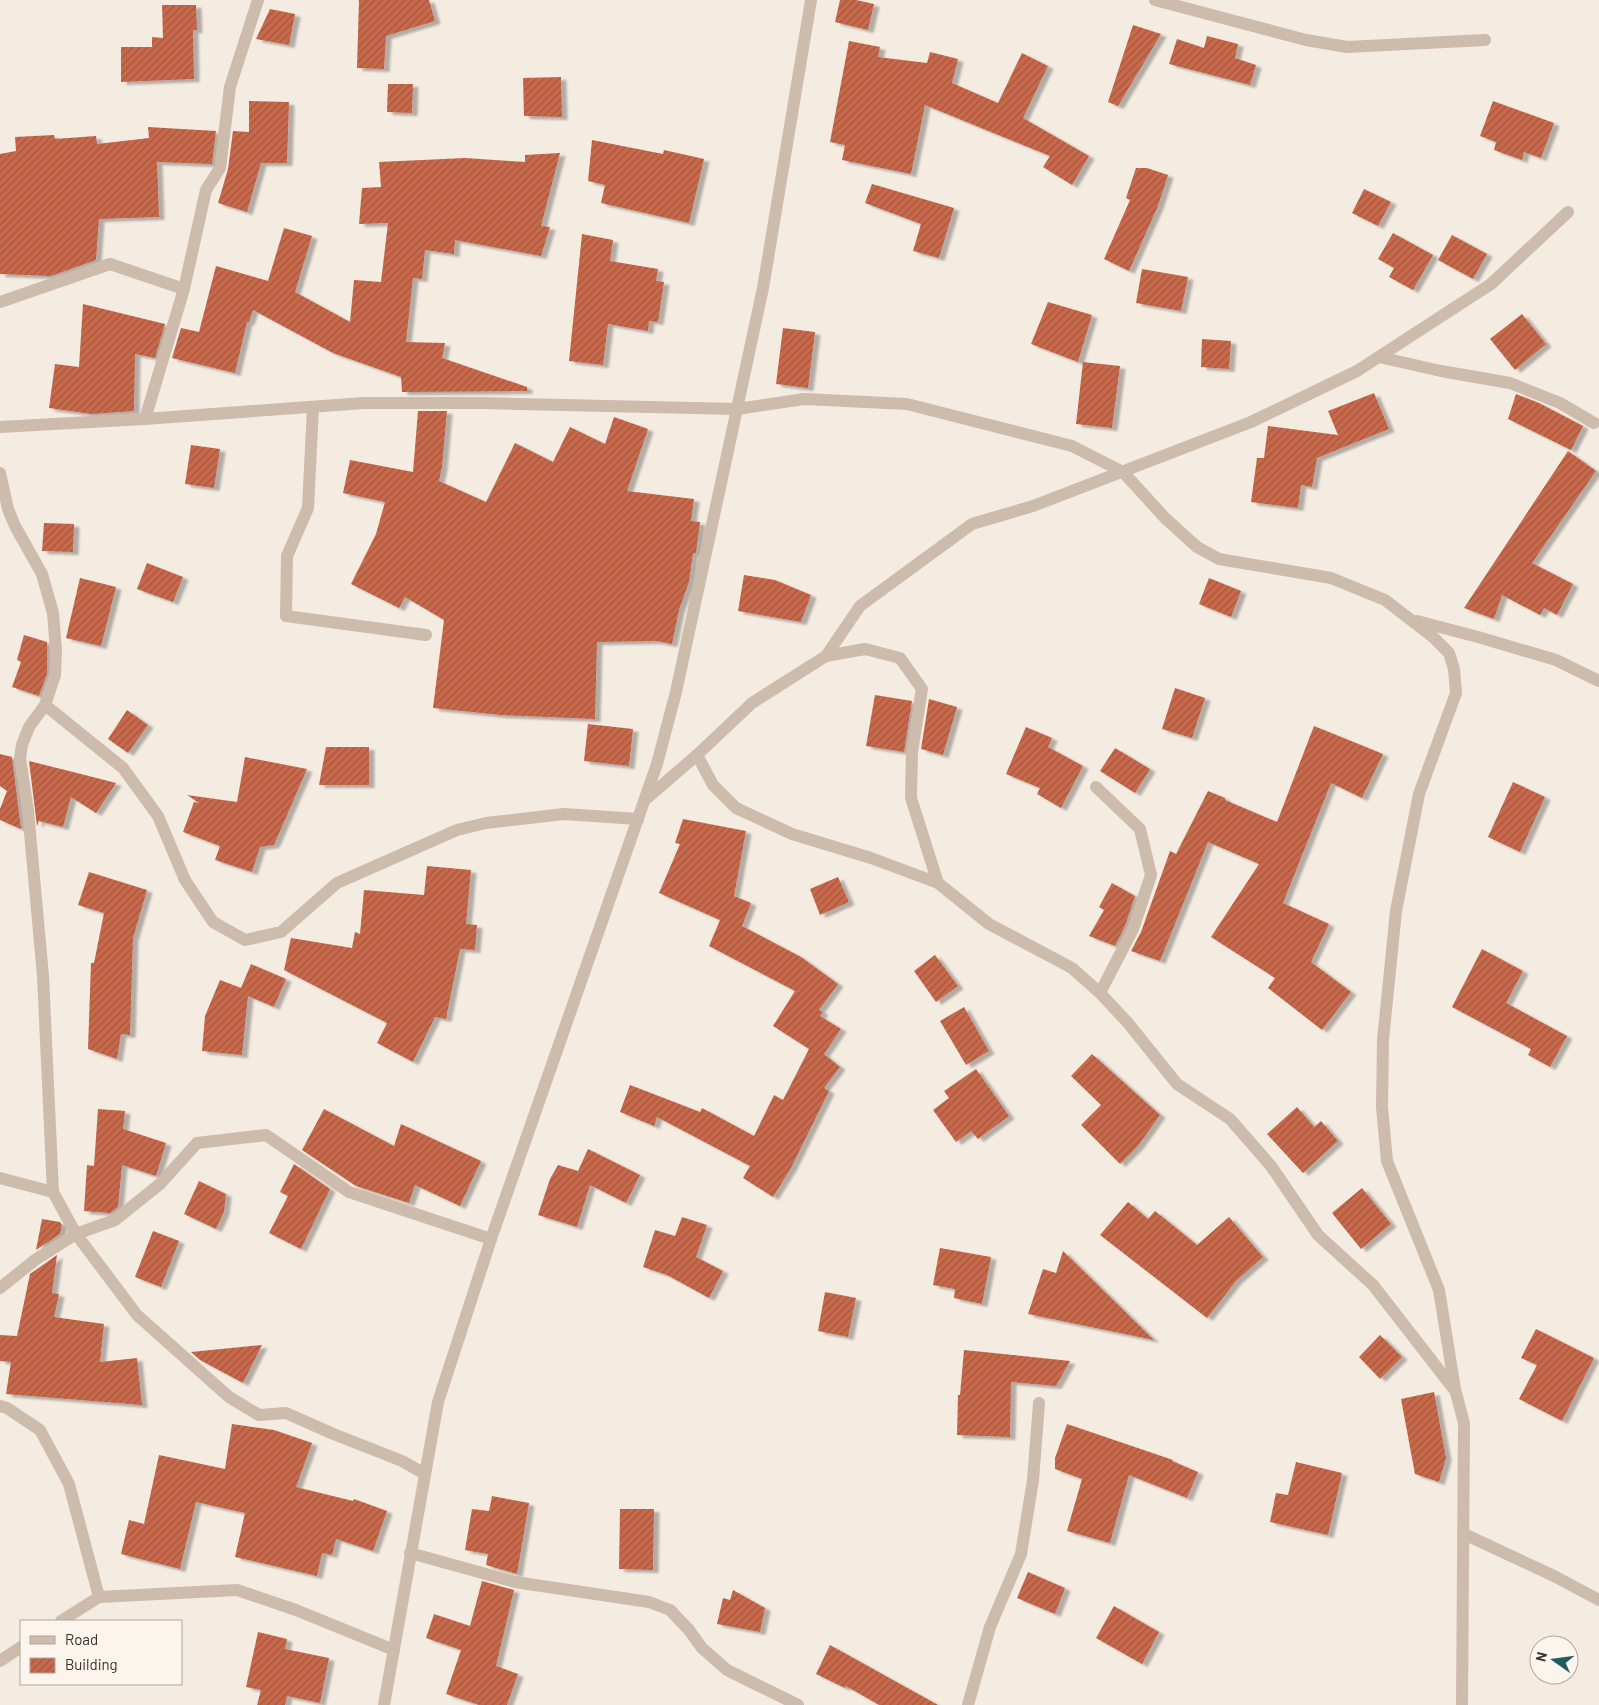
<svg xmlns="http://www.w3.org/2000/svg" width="1599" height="1705" font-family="Barlow,sans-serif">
	<defs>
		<pattern id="building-hatch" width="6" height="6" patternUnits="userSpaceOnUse" patternTransform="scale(1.25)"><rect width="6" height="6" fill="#c8694b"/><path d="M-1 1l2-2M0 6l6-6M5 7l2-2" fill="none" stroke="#a4573f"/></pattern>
		<filter id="shadow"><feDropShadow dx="5.5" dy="3" stdDeviation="1" flood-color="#0004"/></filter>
	</defs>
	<rect width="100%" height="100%" fill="#f4ebe1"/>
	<!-- building -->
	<g fill="url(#building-hatch)" filter="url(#shadow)">
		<path d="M359 0H429L435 21 386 36 384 69 357 68Z"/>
		<path d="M840 0H856L874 4 868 30 835 22Z"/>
		<path d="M162 5H196L197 30H193L194 79 121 82V47H152V37L163 38Z"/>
		<path d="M270 9 295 14 289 45 256 39Z"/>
		<path d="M1133 25 1161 34 1118 106 1108 102Z"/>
		<path d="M1207 36 1238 44 1235 58 1256 65 1250 85 1169 64 1177 39 1204 48Z"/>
		<path d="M849 41 880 47 878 57 927 63 930 52 958 59 952 83 998 103 1022 53 1048 66 1023 118 1089 156 1072 185 1043 167 1050 156 925 105 911 174 842 160 845 145 830 142Z"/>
		<path d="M561 77 562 117 524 116 523 78Z"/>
		<path d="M388 84H413L412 113 387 112Z"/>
		<path d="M249 101 289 102 287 163H261L247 212 218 203 228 169 233 131 249 132Z"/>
		<path d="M1493 101 1554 123 1541 158 1524 152 1522 160 1494 150 1496 142 1480 136Z"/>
		<path d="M148 127 216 131 212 164 157 162 159 217 99 219 96 260 51 276 0 274V154L16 151 15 137 54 135 55 139 96 136 97 144 149 138Z"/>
		<path d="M592 140 663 154 664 150 704 159 689 223 601 203 605 185 588 181Z"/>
		<path d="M560 153 541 226 550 227 541 256 455 240 454 254 425 250 422 279 413 278 406 342 445 343 442 358 527 387V391L402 392 401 377 333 353 253 310 249 322H247L235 373 172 358 181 328 199 332 216 266 268 281 284 228 312 236 295 292 350 322 354 280 381 282 388 223 359 224 362 188 381 187 379 162 465 158 525 162V155Z"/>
		<path d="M1136 168H1147L1168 175 1158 206 1129 271 1104 259 1130 200 1126 198Z"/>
		<path d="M872 184 954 208 939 258 913 251 921 224 865 203Z"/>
		<path d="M1364 189 1391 202 1378 226 1352 213Z"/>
		<path d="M1393 233 1433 255 1413 290 1389 277 1394 268 1378 259Z"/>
		<path d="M582 234 613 240 610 261 658 269 656 281 664 282 658 322 649 321 648 331 608 324 603 365 569 361Z"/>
		<path d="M1452 235 1487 254 1473 279 1438 260Z"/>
		<path d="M1142 269 1188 277 1181 311 1136 303Z"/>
		<path d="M1048 302 1092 315 1078 362 1031 344Z"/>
		<path d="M83 304 165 324 155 358 135 354 134 411 92 414 49 408 55 364 79 367Z"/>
		<path d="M1522 314 1546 344 1515 370 1490 339Z"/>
		<path d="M783 328 815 332 808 388 776 384Z"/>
		<path d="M1202 339 1231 341 1229 369 1201 367Z"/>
		<path d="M1083 362 1120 366 1112 428 1076 424Z"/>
		<path d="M1374 393 1389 429 1317 458 1312 487 1301 485 1298 508 1251 502 1257 458H1264L1268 426 1338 435 1328 411Z"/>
		<path d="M1516 394 1539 403 1583 426 1571 450 1508 419Z"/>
		<path d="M418 411H447L442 467 439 481 486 502 515 443 553 462 570 427 605 444 614 417 648 429 627 491 694 499 691 521 700 522 696 553H693L689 582 679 610 672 644 656 641 597 642 595 719 501 715 433 708 444 620 405 597 399 608 351 584 376 534 385 502 343 493 350 460 413 472Z"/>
		<path d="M191 445 220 449 214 488 185 484Z"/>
		<path d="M1568 451 1596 471 1532 563 1573 584 1557 615 1544 608 1540 615 1502 595 1494 619 1464 608Z"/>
		<path d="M44 523 74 524 73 552 42 551Z"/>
		<path d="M147 563 183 577 173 602 137 589Z"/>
		<path d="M744 575 775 580 811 595 801 622 738 611Z"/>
		<path d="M80 578 116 587 101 646 66 638Z"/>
		<path d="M1209 578 1241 591 1231 617 1199 604Z"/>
		<path d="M24 635 47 642V674L39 696 12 687 21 662 17 660Z"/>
		<path d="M1175 688 1205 698 1192 738 1162 729Z"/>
		<path d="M875 695 912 701 904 752 866 746Z"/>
		<path d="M929 699 957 707 943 755 921 749Z"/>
		<path d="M127 710 148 725 128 753 108 739Z"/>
		<path d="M588 724 633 729 629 766 584 761Z"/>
		<path d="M1314 726 1383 754 1362 798 1331 783 1283 903 1329 924 1311 962 1351 992 1322 1030 1268 988 1275 978 1211 937 1259 864 1208 842 1160 961 1131 951 1141 932 1170 851 1176 854 1208 791 1225 798V800L1277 822Z"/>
		<path d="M1026 727 1052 738 1048 747 1083 766 1061 808 1037 794 1040 788 1006 774Z"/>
		<path d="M326 747H369V785H319Z"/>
		<path d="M1115 748 1150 769 1135 793 1100 771Z"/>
		<path d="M0 754 12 757 21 829 0 820V809L7 791 0 786Z"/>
		<path d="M245 757 307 769 274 845 260 847 252 872 215 860 220 846 183 832 194 802 199 803 187 795 237 802Z"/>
		<path d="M29 761 77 773 116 783 96 813 71 797 63 827 39 821 37 826Z"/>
		<path d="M1513 782 1545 797 1520 852 1488 837Z"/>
		<path d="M683 819 746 831 734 896 751 903 742 926 801 957 838 984 819 1010 823 1012 820 1016 841 1029 824 1054 840 1067 824 1088 829 1091 791 1168 773 1197 743 1178 750 1166 657 1117 654 1126 620 1112 630 1085 700 1112 702 1108 754 1136 774 1095 783 1100 809 1049 773 1026 795 991 709 946 720 920 659 893 680 844 675 843Z"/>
		<path d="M427 866 471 870 466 924 477 925 475 950 460 949 446 1019 435 1017 413 1062 377 1043 387 1023 284 970 291 938 352 948 355 932 360 934 364 890 424 895Z"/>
		<path d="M89 872 147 890 133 938 130 1035 121 1034 117 1059 88 1049 91 963H94L104 913 78 905Z"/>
		<path d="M838 877 849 902 820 915 810 889Z"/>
		<path d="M1112 883 1135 896 1125 926 1115 946 1089 936 1104 910 1099 907Z"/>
		<path d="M1482 949 1523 971 1506 1003 1567 1036 1550 1067 1528 1055 1531 1049 1452 1007Z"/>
		<path d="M935 955 958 986 936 1002 914 971Z"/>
		<path d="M251 964 286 979 274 1007 248 996 242 1055 202 1051 205 1016 220 980 241 988Z"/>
		<path d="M964 1007 989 1051 966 1065 940 1021Z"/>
		<path d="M1092 1054 1160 1115 1138 1146 1120 1164 1081 1125 1101 1105 1071 1076Z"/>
		<path d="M976 1069 1009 1116 978 1139 971 1131 956 1142 933 1110 949 1098 944 1091Z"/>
		<path d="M1297 1107 1314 1127 1321 1121 1338 1141 1303 1173 1267 1134Z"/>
		<path d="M98 1109 125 1111 123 1129 166 1143 156 1176 122 1165 118 1207 110 1213 84 1211 87 1165 94 1166Z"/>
		<path d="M324 1109 394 1146 401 1124 481 1161 460 1206 415 1185 409 1203 356 1186 302 1150Z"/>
		<path d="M588 1149 640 1175 626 1203 590 1185 577 1227 538 1215 550 1179 558 1165 578 1171Z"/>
		<path d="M294 1164 330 1189 301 1249 269 1233 288 1196 280 1192Z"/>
		<path d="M199 1181 226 1194 224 1212 216 1229 184 1214Z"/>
		<path d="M1362 1188 1391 1224 1361 1249 1332 1213Z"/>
		<path d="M1128 1202 1148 1219 1155 1211 1197 1245 1229 1217 1263 1257 1236 1281 1207 1318 1100 1235Z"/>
		<path d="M682 1217 707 1225 696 1257 723 1271 709 1298 667 1275 643 1267 655 1230 675 1236Z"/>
		<path d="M42 1219 60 1222 62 1225 60 1234 36 1250Z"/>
		<path d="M153 1231 179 1241 161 1287 135 1277Z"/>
		<path d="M940 1248 991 1257 982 1304 954 1298 955 1289 933 1285Z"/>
		<path d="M1063 1251 1154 1340 1028 1314 1043 1269 1056 1273Z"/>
		<path d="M57 1255 52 1293 59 1294 54 1317 104 1324 100 1362 137 1358 142 1405 6 1394 11 1362 0 1361V1335L17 1336 30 1274Z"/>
		<path d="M825 1292 856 1298 848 1337 818 1331Z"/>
		<path d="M1536 1329 1594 1358 1562 1421 1519 1399 1537 1365 1521 1358Z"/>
		<path d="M1380 1335 1402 1357 1380 1379 1359 1357Z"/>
		<path d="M262 1345 243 1383 200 1360 191 1352Z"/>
		<path d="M964 1350 1070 1361 1056 1386 1011 1382 1010 1437 957 1435 958 1395H960Z"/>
		<path d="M1434 1392 1446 1458 1439 1482 1415 1474 1401 1399Z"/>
		<path d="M232 1424 274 1430 312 1443 296 1487 353 1501 354 1499 387 1511 373 1551 336 1539 332 1555 322 1553 317 1576 235 1557 245 1513 196 1502 180 1569 121 1554 129 1520 144 1524 159 1455 225 1469Z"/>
		<path d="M1067 1424 1173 1460 1172 1461 1198 1472 1187 1498 1129 1475 1110 1543 1067 1531 1082 1479 1055 1469V1458Z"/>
		<path d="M1296 1462 1342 1473 1328 1535 1270 1522 1276 1493 1288 1495Z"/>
		<path d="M492 1496 529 1503 517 1574 486 1565 488 1554 465 1550 472 1509 489 1511Z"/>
		<path d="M620 1509H654L653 1570 619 1569Z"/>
		<path d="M1028 1572 1065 1588 1055 1614 1017 1598Z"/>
		<path d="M482 1581 514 1590 496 1666 518 1674 507 1705H479L446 1694 461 1650 426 1638 434 1614 470 1626Z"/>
		<path d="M733 1590 765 1608 760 1632 717 1624 723 1598 730 1600Z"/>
		<path d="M1114 1606 1159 1632 1142 1664 1096 1638Z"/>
		<path d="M258 1632 287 1639 285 1649 329 1658 320 1703 287 1696 285 1705H257L261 1690 246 1687Z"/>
		<path d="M830 1645 938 1705H879L846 1686 845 1688 816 1674Z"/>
	</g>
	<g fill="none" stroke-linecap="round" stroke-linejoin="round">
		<!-- street -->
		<g stroke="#cdbbac" stroke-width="12">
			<path d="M1155 0 1306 40 1347 47 1485 40"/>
			<path d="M0 302 110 264 184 289"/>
			<path d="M1379 357 1441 371 1510 383 1560 403 1594 423"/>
			<path d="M313 407 308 508 287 556 286 616 426 635"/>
			<path d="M145 419 184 289 206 190 220 168 230 87 258 0"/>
			<path d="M0 427 145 419 364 403H481L737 409 804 399 907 404 1072 446 1123 472 1165 518 1197 547 1219 559 1331 578 1385 600 1433 637 1449 653 1454 669 1456 693 1419 794 1396 911 1383 1040 1382 1107 1387 1161 1439 1290 1455 1389 1464 1423 1462 1705"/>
			<path d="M0 473 8 509 15 526 42 574 53 613 56 650 55 675 45 705 29 727 22 745 20 758 28 811 43 976 53 1192 76 1234 137 1315 229 1397 259 1415 286 1413 331 1433 402 1461 425 1474"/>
			<path d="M1417 621 1478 637 1556 660 1599 681"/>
			<path d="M826 656 865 649 900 658 922 689 912 752 911 798 938 883"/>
			<path d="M45 705 123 768 158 816 185 880 213 922 245 940 281 932 337 883 457 830 486 823 564 814 638 819"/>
			<path d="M697 755 713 785 736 808 792 834 871 858 938 883 989 924 1072 968 1100 993 1128 1023 1177 1084 1230 1119 1271 1166 1318 1235 1373 1285 1453 1388"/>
			<path d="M1096 787 1140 829 1151 875 1133 929 1100 993"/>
			<path d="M646 799 697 755 752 703 826 656 860 606 972 524 1033 506 1251 422 1357 371 1491 284 1568 212"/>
			<path d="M0 1178 53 1192"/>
			<path d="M0 1288 35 1260 76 1234 115 1220 160 1184 197 1143 266 1135 349 1192 491 1239"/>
			<path d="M0 1406 7 1408 40 1430 69 1484 99 1597"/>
			<path d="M1464 1534 1554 1576 1599 1600"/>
			<path d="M410 1553 515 1582 649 1602 670 1610 689 1630 702 1648 727 1670 798 1705"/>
			<path d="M61 1621 99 1597 237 1590 296 1610 394 1650"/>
			<path d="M0 1661 21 1647"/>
			<path d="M384 1705 438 1402 491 1239 657 764 676 692 763 288 811 0"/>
			<path d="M968 1705 990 1627 1021 1554 1033 1480 1039 1403"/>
		</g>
	</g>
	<!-- legend -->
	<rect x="20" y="1620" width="162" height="65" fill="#fbf5ee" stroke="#aea6a0"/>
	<rect x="30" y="1636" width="25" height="8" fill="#cdbbac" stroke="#aea6a0"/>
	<text x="65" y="1645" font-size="15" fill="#3b302b">Road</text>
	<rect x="30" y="1658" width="25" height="15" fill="url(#building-hatch)" stroke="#aea6a0"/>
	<text x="65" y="1670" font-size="15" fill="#3b302b">Building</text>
	<!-- north arrow -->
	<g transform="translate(1554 1660) rotate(284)"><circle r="24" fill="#fbf5ee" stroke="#aea6a0"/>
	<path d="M0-4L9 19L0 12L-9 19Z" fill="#1f5a5e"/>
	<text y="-8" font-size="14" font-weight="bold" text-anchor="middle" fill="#3b302b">N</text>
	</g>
</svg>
